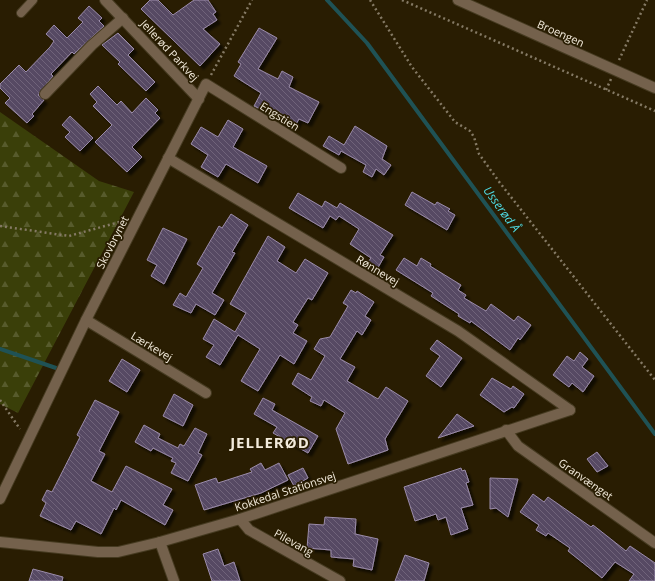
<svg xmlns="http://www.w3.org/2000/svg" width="655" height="581" font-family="'Open Sans',sans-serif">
	<defs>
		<pattern id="forest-firs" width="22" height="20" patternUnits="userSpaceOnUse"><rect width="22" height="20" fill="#3a3f09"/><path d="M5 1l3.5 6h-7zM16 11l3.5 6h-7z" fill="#575b2c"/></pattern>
		<pattern id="building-back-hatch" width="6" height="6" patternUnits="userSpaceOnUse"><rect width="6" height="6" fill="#574964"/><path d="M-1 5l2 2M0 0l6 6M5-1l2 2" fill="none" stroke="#70637a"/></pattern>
		<filter id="shadow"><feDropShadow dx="3.5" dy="3.5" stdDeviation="1" flood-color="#0009"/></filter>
	</defs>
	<rect width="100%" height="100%" fill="#291d02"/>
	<!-- forest -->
	<path fill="url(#forest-firs)" d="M0 112 99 181 134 192 18 413 0 404Z"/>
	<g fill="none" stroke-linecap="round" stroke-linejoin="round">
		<!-- stream -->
		<g stroke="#1f5255" stroke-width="4">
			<path d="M327 0 367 43 655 434"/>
			<path d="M0 349 56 368"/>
		</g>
	</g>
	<!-- building -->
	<g fill="url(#building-back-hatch)" stroke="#9b8caa" filter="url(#shadow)">
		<path d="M150 0H158L173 15 194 0H208L216 12 213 14 217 20 203 29 220 44 200 66 141 9Z"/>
		<path d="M89 6 102 18 99 21 104 26 74 54 72 52 51 74 53 76 38 95 44 100 32 114 34 116 27 123 5 103 10 98 0 88V84L19 65 26 72 50 47 54 41 46 34 54 25 67 38 83 22 78 18Z"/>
		<path d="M259 28 277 38 258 69 278 79 282 71 293 77 289 87 319 102 308 123 299 119 295 126 254 106 261 93 234 76 241 64 238 62Z"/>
		<path d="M118 33 134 49 128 55 155 82 146 91 118 64 120 62 102 45Z"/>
		<path d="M98 86 117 105 121 101 132 113 146 98 158 110 155 113 160 118 132 147 142 157 127 172 95 142 112 125 93 106 97 102 90 94Z"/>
		<path d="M70 116 93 138 80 151 65 137 70 132 62 125Z"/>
		<path d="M228 120 243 129 233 147 267 166 258 183 226 164 218 177 201 167 208 155 191 144 201 127 218 137Z"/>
		<path d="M355 126 387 146 382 159 391 165 384 175 376 169 372 177 363 172 366 165 341 151 339 155 323 146 329 136 344 145Z"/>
		<path d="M412 192 435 205 437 202 450 209 448 211 455 215 447 230 405 205Z"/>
		<path d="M298 193 322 207 325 201 337 208 340 203 393 235 380 255 384 257 376 271 366 265 371 258 350 244 359 229 339 216 336 220 330 216 323 228 289 208Z"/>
		<path d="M231 214 248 225 232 252 235 253 212 293 224 300 215 315 196 304 191 313 173 305 180 293 186 297 203 268 197 264 219 226 222 228Z"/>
		<path d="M163 228 187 239 164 284 151 276 157 265 147 260Z"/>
		<path d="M268 236 285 247 277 261 296 273 305 259 328 273 312 300 308 298 293 322 298 325 293 333 307 341 294 364 280 355 258 391 241 381 260 349 238 335 220 365 206 357 214 345 203 339 214 319 235 332 246 313 230 304Z"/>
		<path d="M404 258 417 266 421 258 431 264 430 266 461 285 458 290 466 295 464 298 486 311 491 304 514 321 518 316 531 325 520 340 518 338 510 350 471 321 470 323 458 316 459 314 431 296 433 293 396 270Z"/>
		<path d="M351 290 356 293 357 291 374 302 365 316 371 320 362 335 357 331 340 359 355 367 347 381 378 399 386 387 408 401 385 439 388 450 348 464 336 429 345 413 324 400 321 406 310 401 312 397 292 384 298 373 311 380 325 356 314 349 320 339 330 337 348 306 343 303Z"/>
		<path d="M437 340 462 358 441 387 426 376 440 356 430 349Z"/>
		<path d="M580 352 588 359 582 367 594 376 583 392 572 383 569 387 553 375 567 356 574 361Z"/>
		<path d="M122 359 140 370 127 392 109 381Z"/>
		<path d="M492 378 511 389 513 386 524 394 514 408 512 407 504 412 480 395Z"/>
		<path d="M174 394 193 405 183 426 163 416Z"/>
		<path d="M263 398 275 404 272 410 318 436 308 453 273 433 277 427 254 414Z"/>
		<path d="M95 400 119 412 99 451 105 454 91 481 112 492 126 466 172 489 163 505 173 510 165 525 121 500 116 510 114 508 101 534 76 521 71 530 40 516 46 503 42 500 47 490 52 492 80 437 77 435Z"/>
		<path d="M457 414 474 426 438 438Z"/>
		<path d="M144 425 160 434 158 438 178 448 180 444 184 446 195 428 207 434 198 453 202 455 188 481 171 473 176 463 171 461 173 458 153 448 151 451 135 442Z"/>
		<path d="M597 452 608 466 597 472 587 459Z"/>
		<path d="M261 463 265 470 279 463 288 480 261 493 204 510 195 485 216 478 218 483 252 472 250 469Z"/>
		<path d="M303 468 308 478 294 486 288 475Z"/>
		<path d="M461 468 462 471 465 470 469 482 466 483 473 505 461 508 468 529 451 535 446 517 438 520 436 514 415 521 404 487Z"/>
		<path d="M490 478 518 479 508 517 496 508 490 509Z"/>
		<path d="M533 494 544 502 548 497 591 527 593 525 626 551 630 546 655 563V581H629L634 574 615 562 602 578 568 551 570 548 548 533 546 536 536 530 539 525 520 512Z"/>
		<path d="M325 517 356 519 355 534 378 539 372 570 353 566 354 559 331 557V550L307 548 309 524 324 525Z"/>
		<path d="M218 549 224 566 234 562 240 581H212L203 554Z"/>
		<path d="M405 555 429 563 424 581H395Z"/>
		<path d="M33 569 63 577 62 581H29Z"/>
	</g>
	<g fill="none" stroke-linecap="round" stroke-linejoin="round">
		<!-- lane casing -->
		<g stroke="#453a20" stroke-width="10">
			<path id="lane" d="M21 13 33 0"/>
		</g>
		<!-- street casing -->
		<g stroke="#453a20" stroke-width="12">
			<g id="street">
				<path d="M105 0 199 99"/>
				<path d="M458 0 655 88"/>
				<path d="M45 94 92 45 123 18"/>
				<path d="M168 158 458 331 570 410"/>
				<path d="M86 320 206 393"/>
				<path d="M506 430 518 446 655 543"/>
				<path d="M0 499 86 320 206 84 341 168"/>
				<path d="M240 519 249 530 340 581"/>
				<path d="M0 542 98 552H118L160 542 240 519 570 410"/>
				<path d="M160 542 174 581"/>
			</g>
		</g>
		<!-- path -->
		<g stroke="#857a65" stroke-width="2.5" stroke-dasharray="2 3" stroke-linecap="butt">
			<path d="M370 0 412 67 455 122 470 131 474 137 479 154 500 183 655 380"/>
			<path d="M402 0 655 111"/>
			<path d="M619 60 647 0"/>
			<path d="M211 75 252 0"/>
			<path d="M606 90 611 79"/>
			<path d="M0 226 69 236 123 221"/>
			<path d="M0 400 20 429"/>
		</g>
		<!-- lane -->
		<use href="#lane" stroke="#74614c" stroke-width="8"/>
		<!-- street -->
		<use href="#street" stroke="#74614c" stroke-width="10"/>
	</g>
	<g text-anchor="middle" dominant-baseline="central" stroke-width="3.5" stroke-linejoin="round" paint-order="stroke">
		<!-- street labels -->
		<g font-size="11" fill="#f2eadb" stroke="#291d02">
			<text transform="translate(561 33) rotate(24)">Broengen</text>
			<text transform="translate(170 50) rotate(47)">Jellerød Parkvej</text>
			<text transform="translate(280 116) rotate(32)">Engstien</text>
			<text transform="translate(112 242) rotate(-63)">Skovbrynet</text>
			<text transform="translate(378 270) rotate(31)">Rønnevej</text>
			<text transform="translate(152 346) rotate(31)">Lærkevej</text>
			<text transform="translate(586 479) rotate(35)">Granvænget</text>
			<text transform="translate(285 491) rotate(-18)">Kokkedal Stationsvej</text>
			<text transform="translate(294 542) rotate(29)">Pilevang</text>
		</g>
		<!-- water labels -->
		<g font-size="12" font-style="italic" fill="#4edde6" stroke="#291d02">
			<text transform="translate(502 209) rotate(54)">Usserød Å</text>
		</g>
		<!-- district labels -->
		<g font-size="15" font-weight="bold" letter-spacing="1" fill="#f2eadb" stroke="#291d02">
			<text x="270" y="442">JELLERØD</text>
		</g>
	</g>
</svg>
